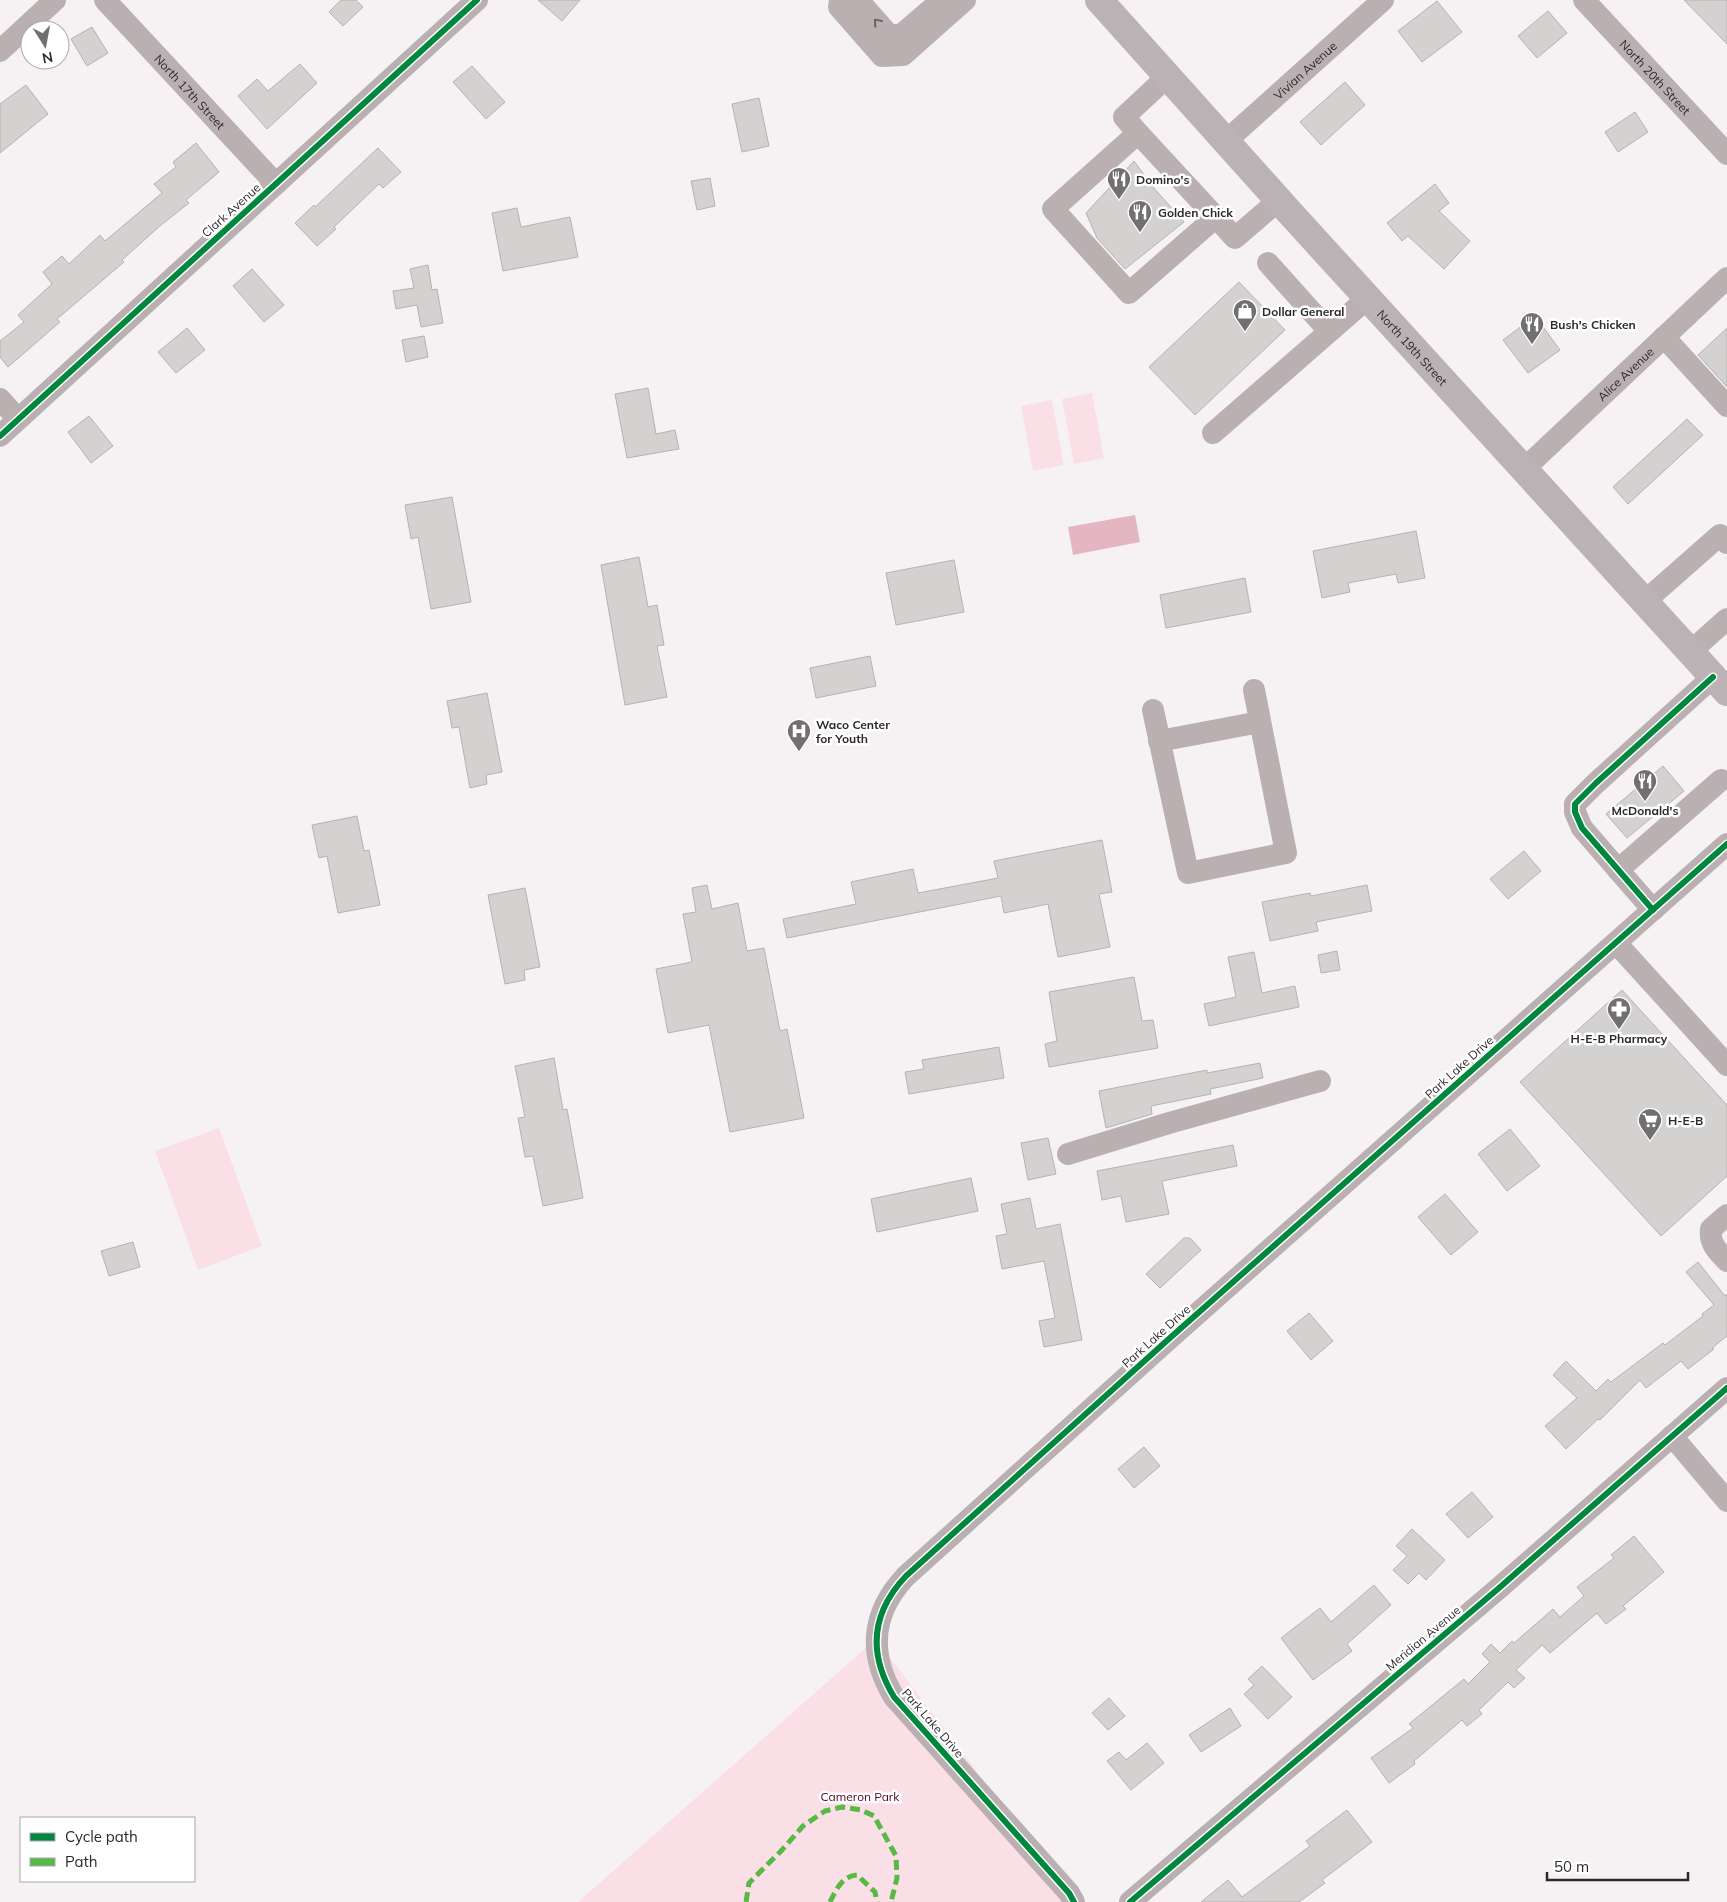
<svg xmlns="http://www.w3.org/2000/svg" width="1727" height="1902" font-family="Mulish,sans-serif">
	<rect width="100%" height="100%" fill="#f6f2f3"/>
	<!-- green -->
	<g fill="#fadfe6">
		<path d="M1092 393 1104 458 1074 464 1062 399Z"/>
		<path d="M1052 400 1064 465 1033 471 1021 406Z"/>
		<path d="M219 1128 262 1246 198 1270 155 1151Z"/>
		<path d="M876 1639 1069 1893 1070 1902H578Z"/>
	</g>
	<!-- water -->
	<path fill="#e4b6c1" d="M1135 515 1140 542 1073 555 1068 527Z"/>
	<!-- building -->
	<g fill="#d4d1d1" stroke="#b5b2b3">
		<path d="M341 0H356L363 7 343 26 329 12Z"/>
		<path d="M538 0H580L562 21Z"/>
		<path d="M1684 0H1727V44Z"/>
		<path d="M1437 1 1462 32 1422 62 1398 31Z"/>
		<path d="M1548 11 1567 33 1537 58 1518 36Z"/>
		<path d="M92 27 108 53 87 66 71 39Z"/>
		<path d="M300 64 317 83 267 129 238 96 257 79 268 91Z"/>
		<path d="M472 66 505 102 486 119 453 82Z"/>
		<path d="M1345 82 1365 105 1321 145 1300 122Z"/>
		<path d="M26 85 48 114 0 153V104Z"/>
		<path d="M759 98 769 146 742 152 732 104Z"/>
		<path d="M1635 112 1648 132 1618 152 1605 132Z"/>
		<path d="M196 143 219 172 186 200 189 203 161 225 122 260 124 262 57 319 60 322 8 367 0 357V341L24 322 18 315 52 284 43 272 62 256 69 264 100 235 105 241 162 193 154 184 176 167 173 162Z"/>
		<path d="M378 148 401 172 383 188 379 184 334 227 336 229 317 246 295 223 314 205 315 207Z"/>
		<path d="M1134 161 1153 187 1184 222 1125 269 1097 238 1086 213Z"/>
		<path d="M710 178 715 206 697 210 691 181Z"/>
		<path d="M1435 184 1449 203 1439 211 1470 241 1444 269 1408 236 1402 241 1387 223Z"/>
		<path d="M517 208 521 227 570 217 578 257 503 271 492 213Z"/>
		<path d="M428 265 432 290 437 289 443 323 421 327 417 305 396 309 393 291 414 288 410 269Z"/>
		<path d="M252 269 284 305 264 322 233 286Z"/>
		<path d="M1239 282 1285 330 1195 415 1149 367Z"/>
		<path d="M1535 316 1560 350 1528 373 1503 340Z"/>
		<path d="M187 328 205 350 176 373 158 352Z"/>
		<path d="M1727 328V387L1698 355Z"/>
		<path d="M424 336 428 357 406 362 402 340Z"/>
		<path d="M648 388 656 434 675 430 679 449 627 458 615 394Z"/>
		<path d="M89 416 113 446 91 463 68 432Z"/>
		<path d="M1687 419 1703 435 1628 504 1613 487Z"/>
		<path d="M452 497 471 602 431 609 418 537 411 539 405 505Z"/>
		<path d="M1416 531 1425 578 1398 583 1396 574 1348 583 1350 592 1322 598 1313 551Z"/>
		<path d="M639 557 648 607 657 605 664 645 657 646 667 697 625 705 601 565Z"/>
		<path d="M954 560 964 612 896 625 886 573Z"/>
		<path d="M1245 578 1251 612 1166 628 1160 595Z"/>
		<path d="M870 656 876 686 816 698 810 668Z"/>
		<path d="M487 693 502 772 486 775 487 784 470 788 459 727 452 728 447 701Z"/>
		<path d="M1663 766 1684 791 1627 838 1606 814Z"/>
		<path d="M357 816 364 851 369 850 380 905 338 913 327 856 319 858 312 825Z"/>
		<path d="M1102 840 1112 892 1099 894 1110 947 1058 957 1048 904 1004 913 1001 896 787 938 783 919 856 904 851 882 913 869 918 893 998 878 994 861Z"/>
		<path d="M1524 851 1541 871 1508 899 1490 879Z"/>
		<path d="M707 885 712 909 738 903 747 951 764 948 780 1031 787 1029 804 1118 730 1132 709 1025 668 1033 656 969 692 962 683 914 696 912 692 888Z"/>
		<path d="M1367 885 1372 911 1316 922 1318 931 1270 941 1262 902 1310 893 1311 896Z"/>
		<path d="M525 888 540 967 524 970 525 980 505 984 488 895Z"/>
		<path d="M1337 951 1340 970 1321 973 1318 955Z"/>
		<path d="M1254 952 1262 993 1295 986 1299 1007 1209 1026 1204 1004 1236 997 1228 957Z"/>
		<path d="M1134 977 1142 1021 1153 1020 1158 1048 1049 1067 1045 1044 1057 1041 1049 992Z"/>
		<path d="M1622 990 1727 1105V1176L1661 1236 1520 1082Z"/>
		<path d="M999 1047 1004 1078 909 1094 905 1072 924 1069 922 1060Z"/>
		<path d="M554 1058 563 1110 567 1109 583 1198 543 1206 533 1156 525 1157 518 1118 525 1117 515 1066Z"/>
		<path d="M1260 1063 1263 1078 1210 1089 1211 1094 1151 1106 1152 1114 1106 1128 1099 1091 1207 1070V1073Z"/>
		<path d="M1510 1129 1540 1166 1507 1191 1478 1154Z"/>
		<path d="M1048 1138 1056 1174 1028 1180 1021 1143Z"/>
		<path d="M1233 1145 1237 1166 1162 1181 1169 1214 1126 1222 1121 1196 1102 1200 1097 1171Z"/>
		<path d="M971 1178 978 1211 877 1232 871 1199Z"/>
		<path d="M1445 1194 1478 1232 1451 1255 1418 1217Z"/>
		<path d="M1030 1198 1036 1229 1060 1224 1082 1340 1044 1347 1039 1321 1055 1318 1044 1261 1002 1269 996 1236 1007 1234 1001 1204Z"/>
		<path d="M1184 1238H1190L1201 1250 1160 1288 1146 1274Z"/>
		<path d="M133 1242 140 1267 109 1276 101 1251Z"/>
		<path d="M1698 1262 1725 1296 1727 1294V1336L1712 1348 1714 1349 1688 1369 1681 1361 1646 1388 1640 1380 1600 1420 1598 1419 1566 1449 1545 1426 1577 1398 1553 1375 1566 1361 1596 1391 1608 1379 1611 1382 1663 1343 1665 1345 1703 1316 1702 1314 1714 1305 1686 1272Z"/>
		<path d="M1309 1313 1333 1341 1311 1360 1287 1331Z"/>
		<path d="M1144 1447 1160 1466 1134 1488 1118 1469Z"/>
		<path d="M1472 1492 1493 1517 1468 1538 1446 1514Z"/>
		<path d="M1412 1529 1445 1560 1426 1580 1419 1573 1408 1584 1393 1570 1407 1556 1396 1546Z"/>
		<path d="M1634 1536 1664 1572 1623 1606 1626 1609 1606 1624 1597 1613 1550 1653 1542 1645 1516 1670 1525 1678 1514 1688 1508 1682 1479 1710 1482 1714 1467 1726 1462 1720 1414 1761 1415 1764 1389 1783 1371 1758 1413 1728 1409 1724 1464 1679 1468 1684 1490 1662 1482 1654 1491 1644 1500 1653 1512 1641 1514 1643 1553 1609 1560 1617 1584 1596 1577 1587 1614 1558 1611 1555Z"/>
		<path d="M1374 1585 1391 1605 1347 1644 1352 1651 1313 1680 1281 1638 1320 1608 1331 1622Z"/>
		<path d="M1262 1666 1292 1697 1268 1719 1244 1694 1254 1685 1248 1679Z"/>
		<path d="M1109 1698 1125 1716 1108 1730 1092 1713Z"/>
		<path d="M1230 1708 1241 1726 1201 1752 1189 1735Z"/>
		<path d="M1147 1743 1164 1763 1131 1790 1107 1761 1119 1752 1126 1760Z"/>
		<path d="M1347 1810 1372 1842 1322 1880 1325 1883 1299 1902H1201L1228 1880 1242 1897 1310 1846 1306 1841Z"/>
	</g>
	<g fill="none" stroke-linecap="round" stroke-linejoin="round">
		<!-- minor -->
		<g stroke="#bab0b2" stroke-width="22">
			<path id="s1" d="M105 0 276 184"/>
			<path d="M840 0 839 7 882 56 903 55 965 0"/>
			<path d="M858 0 889 35H901L942 0"/>
			<path id="s2" d="M1584 0 1727 154"/>
			<path d="M0 51 55 0"/>
			<path d="M1168 76 1124 117 1138 133 1235 238 1279 200"/>
			<path d="M1138 133 1053 209 1129 293 1216 217"/>
			<path id="s3" d="M1226 141 1383 0"/>
			<path d="M1268 263 1329 331"/>
			<path d="M1664 337 1727 406"/>
			<path d="M0 399 18 419"/>
			<path d="M1213 433 1369 297"/>
			<path d="M0 436 477 0"/>
			<path id="s4" d="M1524 469 1727 278"/>
			<path d="M1644 602 1720 535 1727 543"/>
			<path d="M1690 652 1727 619"/>
			<path d="M1153 710 1188 873 1286 853 1254 690"/>
			<path d="M1159 741 1260 722"/>
			<path d="M1618 870 1721 780"/>
			<path d="M1653 910 1582 828 1575 812V804L1596 783 1713 677"/>
			<path d="M1616 943 1727 1065"/>
			<path d="M1068 1154 1169 1123 1320 1081"/>
			<path d="M1727 1215 1711 1229C1709 1244 1718 1251 1727 1261"/>
			<path d="M1672 1436 1727 1501"/>
			<path d="M1074 1902 1069 1893 894 1697C868 1654 871 1613 906 1576L1171 1337 1727 844"/>
			<path d="M1130 1902 1499 1588 1727 1388"/>
		</g>
		<!-- major -->
		<path stroke="#bbb2b5" stroke-width="28" id="s5" d="M1099 0 1292 215 1727 692"/>
		<!-- quiet -->
		<g stroke="#58b947" stroke-width="5" stroke-dasharray="10 5" stroke-linecap="butt">
			<path d="M746 1902 749 1883 781 1851 803 1826 825 1811 842 1807 861 1810 874 1816 896 1856 897 1878 891 1902"/>
			<path d="M830 1902C836 1890 842 1876 857 1875L875 1892 877 1902"/>
		</g>
		<!-- cycleway casing -->
		<g stroke="#fff" stroke-width="9">
			<g id="cycleway">
				<path d="M0 436 477 0"/>
				<path d="M1653 910 1582 828 1575 812V804L1596 783 1713 677"/>
				<path d="M1074 1902 1069 1893 894 1697C868 1654 871 1613 906 1576L1171 1337 1727 844"/>
				<path d="M1130 1902 1499 1588 1727 1388"/>
			</g>
		</g>
		<!-- cycleway -->
		<use href="#cycleway" stroke="#00873e" stroke-width="6"/>
	</g>
	<!-- one-way arrows -->
	<defs><path id="oneway-chevron" d="M-2-3.5L2.5 0L-2 3.5" fill="none" stroke-width="1.6" stroke-linecap="round" stroke-linejoin="round" transform="scale(1.25)"/></defs>
	<use stroke="#6b6667" href="#oneway-chevron" transform="translate(877 22) rotate(-131)"/>
	<!-- icons -->
	<defs>
		<g id="restaurant-pin" transform="scale(1.25)"><path d="M0 17L-7.5 6A9.5 9.5 0 1 1 7.5 6Z" fill="#726f70" stroke="#fff"/><path d="M-5-6h1v4h1v-4h1v4h1v-4h1v5L-1.5 .5V6h-2V.5L-5-1ZM5-6V6H3V1.5H1.5Q1.5-4 5-6Z" fill="#fff"/></g>
		<g id="shop-pin" transform="scale(1.25)"><path d="M0 17L-7.5 6A9.5 9.5 0 1 1 7.5 6Z" fill="#726f70" stroke="#fff"/><path d="M-5-2.5h2.3a2.7 3.5 0 0 1 5.4 0H5L5.5 6h-11ZM-1.5-2.5h3a1.5 2.3 0 0 0-3 0Z" fill="#fff"/></g>
		<g id="hospital-pin" transform="scale(1.25)"><path d="M0 17L-7.5 6A9.5 9.5 0 1 1 7.5 6Z" fill="#726f70" stroke="#fff"/><path d="M-5-5h3v3.5h4V-5h3V5h-3V1.5h-4V5h-3Z" fill="#fff"/></g>
		<g id="pharmacy-pin" transform="scale(1.25)"><path d="M0 17L-7.5 6A9.5 9.5 0 1 1 7.5 6Z" fill="#726f70" stroke="#fff"/><path d="M-2-6h4v4h4v4h-4v4h-4v-4h-4v-4h4Z" fill="#fff"/></g>
		<g id="supermarket-pin" transform="scale(1.25)"><path d="M0 17L-7.5 6A9.5 9.5 0 1 1 7.5 6Z" fill="#726f70" stroke="#fff"/><path d="M-6-5.5h2.5l.6 2H6L4.5 2H-2.5L-4.4-4H-6ZM-1.5 3.2a1.3 1.3 0 1 0 .1 0ZM3 3.2a1.3 1.3 0 1 0 .1 0Z" fill="#fff"/></g>
	</defs>
	<g fill-rule="evenodd">
		<use href="#restaurant-pin" x="1119" y="179"/>
		<use href="#restaurant-pin" x="1140" y="212"/>
		<use href="#shop-pin" x="1245" y="311"/>
		<use href="#restaurant-pin" x="1532" y="324"/>
		<use href="#hospital-pin" x="799" y="731"/>
		<use href="#restaurant-pin" x="1645" y="781"/>
		<use href="#pharmacy-pin" x="1619" y="1009"/>
		<use href="#supermarket-pin" x="1650" y="1120"/>
	</g>
	<g text-anchor="middle" dominant-baseline="central" stroke-width="5" stroke-linejoin="round" paint-order="stroke">
		<!-- street labels -->
		<g font-size="12" fill="#2b292a" stroke="#fff">
			<text stroke="none"><textPath href="#s3" startOffset="106">Vivian Avenue</textPath></text>
			<text stroke="none"><textPath href="#s2" startOffset="105">North 20th Street</textPath></text>
			<text stroke="none"><textPath href="#s1" startOffset="125">North 17th Street</textPath></text>
			<text transform="translate(231 210) rotate(-42)">Clark Avenue</text>
			<text stroke="none"><textPath href="#s5" startOffset="468">North 19th Street</textPath></text>
			<text stroke="none"><textPath href="#s4" startOffset="139">Alice Avenue</textPath></text>
			<text transform="translate(1459 1067) rotate(-42)">Park Lake Drive</text>
			<text transform="translate(1156 1336) rotate(-42)">Park Lake Drive</text>
			<text transform="translate(1423 1638) rotate(-40)">Meridian Avenue</text>
			<text transform="translate(933 1723) rotate(49)">Park Lake Drive</text>
		</g>
		<!-- poi labels -->
		<g font-size="12" font-weight="bold" fill="#2b292a" stroke="#fff" text-anchor="start">
			<text x="1136" y="179">Domino's</text>
			<text x="1158" y="212">Golden Chick</text>
			<text x="1262" y="311">Dollar General</text>
			<text x="1550" y="324">Bush's Chicken</text>
			<text x="816" y="724">Waco Center<tspan x="816" dy="14">for Youth</tspan></text>
			<text x="1645" y="810" text-anchor="middle">McDonald's</text>
			<text x="1619" y="1038" text-anchor="middle">H-E-B Pharmacy</text>
			<text x="1668" y="1120">H-E-B</text>
		</g>
		<!-- park labels -->
		<g font-size="12" fill="#510526" stroke="#fff">
			<text x="860" y="1796">Cameron Park</text>
		</g>
	</g>
	<!-- legend -->
	<rect x="20" y="1817" width="175" height="65" fill="#ffffff" stroke="#aaa9aa"/>
	<rect x="30" y="1833" width="25" height="8" fill="#00873e" stroke="#aaa9aa"/>
	<text x="65" y="1842" font-size="15" fill="#2b292a">Cycle path</text>
	<rect x="30" y="1858" width="25" height="8" fill="#58b947" stroke="#aaa9aa"/>
	<text x="65" y="1867" font-size="15" fill="#2b292a">Path</text>
	<!-- north arrow -->
	<g transform="translate(45 45) rotate(169)"><circle r="24" fill="#ffffff" stroke="#aaa9aa"/>
	<path d="M0-4L9 19L0 12L-9 19Z" fill="#726f70"/>
	<text y="-8" font-size="14" font-weight="bold" text-anchor="middle" fill="#2b292a">N</text>
	</g>
	<!-- scale -->
	<path d="M1547 1872v8h141v-8" fill="none" stroke="#2b292a" stroke-width="2.5"/>
	<text x="1554" y="1872" font-size="15" fill="#2b292a" stroke="#ffffff" stroke-width="4" paint-order="stroke">50 m</text>
</svg>
